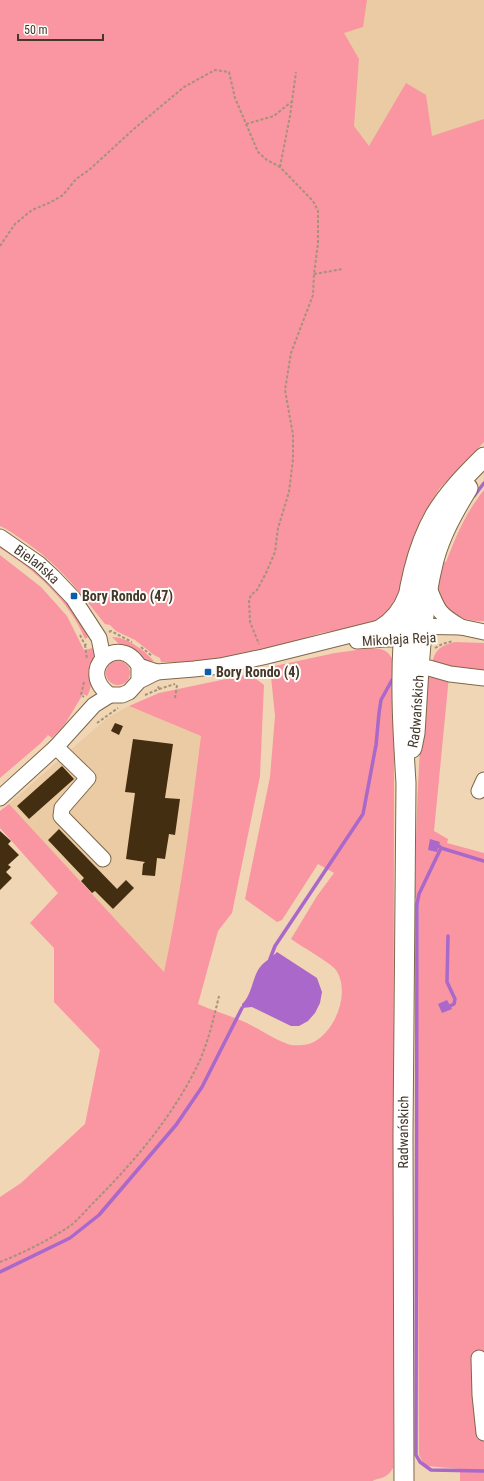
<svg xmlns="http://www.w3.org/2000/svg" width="484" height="1481" font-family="'Roboto Condensed',sans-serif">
	<rect width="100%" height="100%" fill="#f1d6b5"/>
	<!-- built -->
	<g fill="#eacba3">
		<path d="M301 0H484V215L346 229Z"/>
		<path d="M129 706 201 736 191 815 176 913 164 972 9 804 91 732 109 717Z"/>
	</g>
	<!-- green -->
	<g fill="#f996a1">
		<path d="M0 0H367L363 27 344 33 359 59 354 126 369 146 406 83 426 95 432 136 484 119V442L439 489 422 517 409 552 402 588 396 603 385 615 372 623 356 627 321 633 276 647 210 661 189 663 161 662 160 658 154 655 135 640 116 631 110 625 105 624C78 590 58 563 21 539 14 534 7 529 0 526Z"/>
		<path d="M484 490V621H476L455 617 437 597 436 584 441 561 446 562C457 534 465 514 484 490Z"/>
		<path d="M0 545C34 570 72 596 88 637L85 639C69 600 35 570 0 548Z"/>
		<path d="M0 555 41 587 67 616 84 650 93 648C97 662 92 659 91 670 90 681 93 686 87 696L83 694 65 724 52 738 48 735 41 743 0 778Z"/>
		<path d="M112 637C127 637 144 650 154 661H146L136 652 120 645Z"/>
		<path d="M455 642 484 643V674L431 666C435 650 439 646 455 642Z"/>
		<path d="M372 648C384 649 388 650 394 662L398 751 394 758 393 1468C388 1477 382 1478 374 1480L373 1481H0V1197L21 1183 85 1124 100 1050 54 1002V948L30 923 58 893 0 828V811L9 804 164 972C181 894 191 815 201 736L129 706 159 693 250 674 264 685 260 776 232 913 218 931 198 1004C214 1011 231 1016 247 1023 257 1028 281 1043 291 1045 298 1046 311 1045 317 1040 337 1027 350 991 336 970 331 963 299 945 291 939L317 896 334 873 318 864 282 920 277 922 245 899 270 777 275 716 270 667 335 653Z"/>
		<circle cx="118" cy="673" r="12"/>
		<path d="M427 673 449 676 434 831 448 839 447 843 484 853V1481H460V1469L427 1466 422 1461 419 1455 417 1043 419 908 415 897C416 822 418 748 427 673Z"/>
	</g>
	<!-- water -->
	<g fill="#a968ca">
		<path d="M430 839 440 842 437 852 428 850Z"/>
		<path d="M277 952 317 978 322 992 320 1003 315 1013 308 1021 299 1026H291L252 1007 242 1008V1004C251 996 252 981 258 970 262 963 271 958 277 952Z"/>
		<path d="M447 1000 452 1009 442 1013 438 1004Z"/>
	</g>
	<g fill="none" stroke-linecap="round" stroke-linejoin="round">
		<!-- stream -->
		<g stroke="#a968ca" stroke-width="3.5">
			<path d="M474 496 484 483"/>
			<path d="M439 846 441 848 419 894 417 904 416 1455 420 1462 431 1470 484 1471"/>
			<path d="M441 848 484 861"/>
			<path d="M448 936 447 982 455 999 454 1004 450 1006"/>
			<path d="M270 959 275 946 363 814 376 745 379 713 381 700 392 680"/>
			<path d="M0 1272 70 1238 99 1215 176 1125 202 1087 242 1008"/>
		</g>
	</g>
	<!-- building -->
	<g fill="#432e11">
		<path d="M115 723 123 726 119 735 111 731Z"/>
		<path d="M133 739 173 744 165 798 180 799 175 835 169 834 165 859 157 858 155 876 142 875 143 864 145 862 126 859 135 793 125 792Z"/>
		<path d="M62 766 74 779 29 819 17 806Z"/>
		<path d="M59 829 117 889 126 880 134 888 113 909 95 891 92 893 81 881 84 878 48 840Z"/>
		<path d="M0 831 11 841 8 844 19 855 8 865 11 867 6 872 12 878 0 890Z"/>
	</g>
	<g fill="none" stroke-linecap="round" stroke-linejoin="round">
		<!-- minor casing -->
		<g stroke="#7e6749" stroke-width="17">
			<g id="minor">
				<path id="s1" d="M0 537 39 564 53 577 73 598 99 638 103 658"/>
				<path d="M429 588C438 611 439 614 461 627"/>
				<path d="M379 628C392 620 401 609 406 595"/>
				<path d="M357 641 384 639H414"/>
				<path d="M139 666 157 672 194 669 220 666 263 657 379 628 405 626 461 627 484 632"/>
				<path d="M429 668 450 674 484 678"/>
				<path d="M139 681V666C118 631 75 671 110 695H122L129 692 139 681 157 672"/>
				<path d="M56 747 88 778 62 808 61 816 103 859"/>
				<path d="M479 791 484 780"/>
				<path d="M0 798 56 747 94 705 110 695"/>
				<path d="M479 1358 480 1395 484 1433"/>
			</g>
		</g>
		<!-- major casing -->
		<g stroke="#7e6749" stroke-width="21">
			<g id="major">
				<path id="s2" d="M412 748 415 733C419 676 420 616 434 560 441 534 454 511 468 488"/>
				<path id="s3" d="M404 1481 403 1136 406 783C401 701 393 589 435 515 448 493 466 475 484 457"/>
			</g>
		</g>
		<!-- path -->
		<g stroke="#a69279" stroke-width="2" stroke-dasharray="3 2" stroke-linecap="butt">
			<path d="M246 124 274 116 291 102"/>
			<path d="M280 167 290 116 296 72"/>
			<path d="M0 246 15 224 32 210 49 203 63 195 76 179 89 170 135 128 184 87 215 70 229 72 235 98 258 152 267 160 280 167 313 201 318 211V243L314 274 313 295 291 353 285 390 293 435V459L289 492 278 528 275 552 266 573 257 590 251 595 249 600 250 622 259 644"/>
			<path d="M314 274 343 269"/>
			<path d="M109 632 111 631 132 642"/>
			<path d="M80 635 85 645 88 643"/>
			<path d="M85 645 87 659"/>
			<path d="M141 647 152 656"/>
			<path d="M435 648 442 644 453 641"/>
			<path d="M84 682 81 695 84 697"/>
			<path d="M159 689 175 684"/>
			<path d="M145 695 159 689 158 686"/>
			<path d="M175 698 177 685"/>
			<path d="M97 723 118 708"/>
			<path d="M0 1262C23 1253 49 1240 70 1226 79 1219 87 1209 96 1200 136 1160 176 1112 200 1060 209 1039 214 1017 219 996"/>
		</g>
		<!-- minor -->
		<use href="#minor" stroke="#fff" stroke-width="15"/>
		<!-- major -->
		<use href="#major" stroke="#fff" stroke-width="19"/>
	</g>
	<!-- markers -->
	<g fill="#095eac" stroke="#fefbf8" stroke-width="1.5">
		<rect x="70" y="592" width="8" height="8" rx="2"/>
		<rect x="204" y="668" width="8" height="8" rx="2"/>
	</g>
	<g text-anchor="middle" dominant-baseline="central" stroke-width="4" stroke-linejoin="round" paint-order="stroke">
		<!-- street labels -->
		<g font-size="14" fill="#43392b" stroke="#fefbf8">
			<text stroke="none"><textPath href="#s1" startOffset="46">Bielańska</textPath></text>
			<text transform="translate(399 639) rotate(-3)">Mikołaja Reja</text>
			<text stroke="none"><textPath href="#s2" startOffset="37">Radwańskich</textPath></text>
			<text stroke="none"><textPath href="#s3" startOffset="349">Radwańskich</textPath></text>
		</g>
		<!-- poi labels -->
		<g font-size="14" font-weight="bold" fill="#43392b" stroke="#fefbf8" text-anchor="start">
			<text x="82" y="596">Bory Rondo (47)</text>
			<text x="216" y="672">Bory Rondo (4)</text>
		</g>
	</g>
	<!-- scale -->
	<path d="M18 34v6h85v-6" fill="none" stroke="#43392b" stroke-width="2"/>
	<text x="24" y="34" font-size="12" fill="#43392b" stroke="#fefbf8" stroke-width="3" paint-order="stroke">50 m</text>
</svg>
